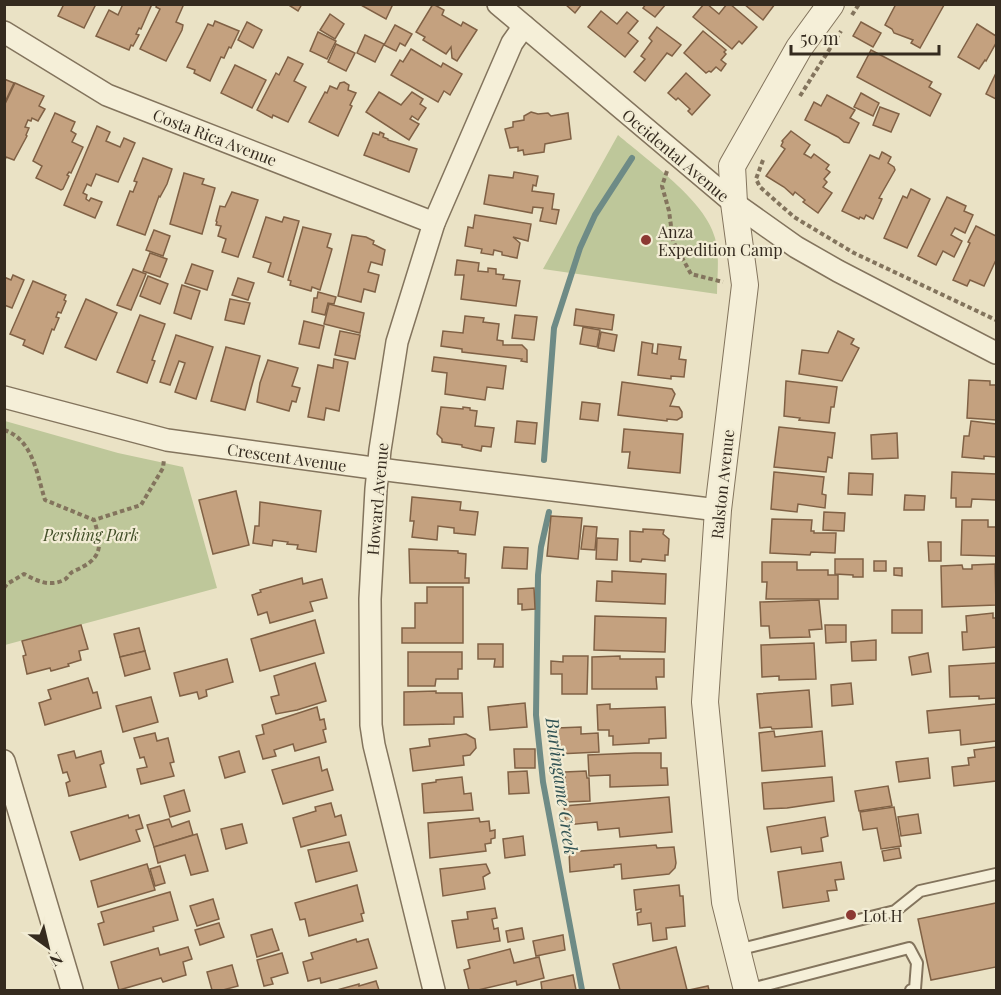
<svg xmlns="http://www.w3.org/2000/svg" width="1001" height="995" font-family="'Playfair Display',serif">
	<rect width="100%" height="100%" fill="#eae2c5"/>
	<!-- green -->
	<g fill="#bec79a">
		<path d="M618 135C647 160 706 201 715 238 720 256 717 276 717 294L543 269Z"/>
		<path d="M5 421 118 453 183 467 217 588 5 645Z"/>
	</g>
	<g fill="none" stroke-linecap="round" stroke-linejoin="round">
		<!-- stream -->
		<g stroke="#6e8b86" stroke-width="6">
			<path d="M544 460 554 328 580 248 595 215 632 158"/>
			<path d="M549 512 541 547 538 575 536 715 543 782 582 990"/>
		</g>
	</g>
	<!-- building -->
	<g fill="#c4a17f" stroke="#806145" stroke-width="1.5">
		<path d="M64 4H96L84 28 58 16Z"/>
		<path d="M123 4H152L141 29 139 28 136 34 139 35 133 46 131 45 129 50 96 36 109 10 118 15Z"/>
		<path d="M157 4H180L183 6 176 22 183 25 182 30 166 61 140 49 160 9 156 7Z"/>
		<path d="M287 4H302L298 11Z"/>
		<path d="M359 4H393L386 19Z"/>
		<path d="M433 4 444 10 442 15 461 26 463 22 477 30 457 61 452 58 451 47 446 54 423 40 425 37 416 32Z"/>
		<path d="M565 4H582L575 13Z"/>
		<path d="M646 4H666L655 17 643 8Z"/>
		<path d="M704 4H707L719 14 727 4H730L757 27 742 44 739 41 732 49 693 17Z"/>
		<path d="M744 4H775L763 20Z"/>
		<path d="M896 4 944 5 920 48 911 43 913 40 894 33 892 29 885 25Z"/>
		<path d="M601 11 617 24 627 12 638 21 628 33 638 41 625 57 588 27Z"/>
		<path d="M330 14 344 24 335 39 320 30Z"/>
		<path d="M215 21 239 31 231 48 229 47 224 58 221 57 210 81 194 73 195 70 187 67 208 24 213 26Z"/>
		<path d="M247 22 262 30 253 48 238 40Z"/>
		<path d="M861 22 881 33 873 47 853 36Z"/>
		<path d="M977 24 996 36V43L986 61 985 60 979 69 958 57Z"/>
		<path d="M395 25 412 34 405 46 400 43 396 51 384 45Z"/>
		<path d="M657 27 681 45 672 56 667 53 645 81 634 72 645 59 641 56 652 41 649 38Z"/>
		<path d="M703 31 726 50 724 52 726 54 721 60 726 64 721 71 716 67 711 72 709 71 706 73 684 53Z"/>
		<path d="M318 32 336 41 327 59 310 51Z"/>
		<path d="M365 35 384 44 375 62 357 53Z"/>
		<path d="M336 44 355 53 346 71 328 62Z"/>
		<path d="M411 49 441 67 443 63 462 74 450 95 444 91 438 102 391 75 400 60 403 62Z"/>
		<path d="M871 50 932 82 929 87 941 94 930 116 857 77Z"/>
		<path d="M288 57 303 64 294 81 306 87 288 122 273 115 272 118 257 110 276 73 279 75Z"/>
		<path d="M235 65 266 80 252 108 221 93Z"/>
		<path d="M686 73 710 95 692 115 688 111 690 109 678 98 676 100 668 93Z"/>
		<path d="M996 73V99L986 94Z"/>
		<path d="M4 79 14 83 6 100 4 99Z"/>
		<path d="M344 82 349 85 348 90 356 93 350 105 352 106 338 136 309 122 325 92 327 93 330 86 337 89 340 83Z"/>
		<path d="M15 83 44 96 39 106 45 109 38 121 32 118 31 121 28 120 25 127 29 128 26 135 27 136 14 160 6 157 5 160 4 106Z"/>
		<path d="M379 92 401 105 412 92 423 99 420 104 426 108 418 120 412 116 410 119 419 124 409 140 366 112Z"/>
		<path d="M861 93 879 103 873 116 854 107Z"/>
		<path d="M827 95 855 110 850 118 859 123 849 143 844 142 838 137 805 120 814 102 821 106Z"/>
		<path d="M880 107 899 114 891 132 873 125Z"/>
		<path d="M531 112 538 114 548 113 551 116 568 113 571 139 545 144 544 152 524 155 523 150 518 151V147L510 148 505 129 513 127V122L524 120V116Z"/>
		<path d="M55 113 75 122 71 131 76 134 72 142 83 147 71 173 69 172 67 175 69 176 63 189 61 190 36 178 42 166 33 161Z"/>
		<path d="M97 126 110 132 106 141 120 147 124 138 135 143 118 182 96 174 91 186 87 184 83 193 87 195 86 199 89 201 91 198 102 202 95 218 64 205Z"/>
		<path d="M791 131 810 145 804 154 811 158 814 154 829 165 826 169 830 172 824 179 827 182 823 187 832 193 818 213 803 202 805 200 795 192 793 195 784 187 766 176 785 149 781 146 783 142 782 141Z"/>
		<path d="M380 132 384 134 383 137 388 139V140L417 149 409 172 364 155 373 133 379 135Z"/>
		<path d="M882 152 891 157 888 163 894 167 895 170 879 198 882 199 873 219 866 215 864 219 860 217 859 219 842 211 870 155 879 159Z"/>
		<path d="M143 158 172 169 167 184 160 197 159 196 145 235 117 225 130 191 133 192 137 182 134 181Z"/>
		<path d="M514 172 538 176 536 186 533 185 532 191 554 194 552 209 559 210 556 224 540 221 543 208 533 207 532 213 484 204 489 175 513 178Z"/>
		<path d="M184 173 204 179 202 184 215 188 202 234 170 224Z"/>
		<path d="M911 189 930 199 907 248 884 238 903 196 907 198Z"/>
		<path d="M232 192 258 200 238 257 222 252 226 239 218 236 221 226 216 225 217 222 216 221 220 206 225 207Z"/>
		<path d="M947 197 966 206 964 211 973 215 965 233 955 228 951 235 962 241 954 257 943 251 936 265 918 256Z"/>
		<path d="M475 215 531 224 528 241 513 237 520 243 517 258 502 255V252L494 250 493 255 481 253 482 249 465 246 468 227 473 228Z"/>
		<path d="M266 217 282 222 284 217 299 221 283 277 268 272 271 263 253 257Z"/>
		<path d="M976 226 996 236V263L995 262 984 286 970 280 967 286 953 280 970 243 968 242Z"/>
		<path d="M303 227 331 234 327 247 332 249 320 290 312 287 311 291 290 285 291 281 288 280Z"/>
		<path d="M154 230 170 236 163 256 146 250Z"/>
		<path d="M352 235 366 237 374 241 373 244 385 250 382 265 371 262 368 272 379 275 375 292 364 289 361 302 338 296Z"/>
		<path d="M150 253 167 259 160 277 143 271Z"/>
		<path d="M457 260 479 263 478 271 488 272V268L496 269V274L504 275 503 279 520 281 516 306 461 299 464 275H455Z"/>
		<path d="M192 264 213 271 207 290 185 283Z"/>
		<path d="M133 269 146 274 131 310 117 305Z"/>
		<path d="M13 275 24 280 12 308 4 305V277L11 280Z"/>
		<path d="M148 276 168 284 160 304 140 296Z"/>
		<path d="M238 278 254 283 248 300 232 295Z"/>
		<path d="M33 281 66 295 64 300 66 301 61 313 58 312 56 317 59 318 54 330 52 329 43 354 23 345 25 340 10 334Z"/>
		<path d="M182 285 200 291 191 319 174 313Z"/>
		<path d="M318 292 336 297 334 304 328 303 325 315 312 312 314 298H317Z"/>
		<path d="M86 299 117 313 96 360 65 347Z"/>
		<path d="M230 299 250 303 244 324 225 320Z"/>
		<path d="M329 304 364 313 360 333 324 324Z"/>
		<path d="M576 309 614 315 612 330 574 325Z"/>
		<path d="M140 315 165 324 152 360 155 361 147 383 117 372Z"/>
		<path d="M515 315 537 317 534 340 512 338Z"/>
		<path d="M465 316 484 318 483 322 499 324 497 340 503 341V345H522L527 350V362L521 361 522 359 462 352V349L441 346 443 331 463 333Z"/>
		<path d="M304 321 324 326 319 348 299 344Z"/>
		<path d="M583 327 600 330 597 347 580 344Z"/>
		<path d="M340 331 360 335 355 359 335 355Z"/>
		<path d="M838 331 854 339 851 344 859 348 842 381 799 374 802 350 828 353Z"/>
		<path d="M601 332 617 335 614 351 598 348Z"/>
		<path d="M176 335 213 347 196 399 175 392 185 363 179 361 170 385 160 382Z"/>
		<path d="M642 342 653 344 652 353 657 354 658 344 681 347 679 359 686 360 684 377 671 376V379L638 375Z"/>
		<path d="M226 347 260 356 245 410 211 401Z"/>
		<path d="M434 357 506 366 503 389 487 387 485 400 445 394 447 373 432 371Z"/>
		<path d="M334 359 348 362 339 411 326 408 324 420 308 417 318 365 333 368Z"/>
		<path d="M268 360 298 368 292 386 300 388 296 402 292 401 289 411 257 402 260 383Z"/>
		<path d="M969 380 990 381V385H996V420L967 418Z"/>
		<path d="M786 381 837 387 834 407H831L829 423 799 420 800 418 784 416Z"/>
		<path d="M622 382 672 389 675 394 670 406 679 407 682 412V417L677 420 667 419V421L618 415Z"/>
		<path d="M582 402 600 404 598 421 580 419Z"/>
		<path d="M441 407 463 409V407L470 408V410L477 411 475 426 494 428 491 447 482 446 481 451 462 447V445L442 442V439L437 434Z"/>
		<path d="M517 421 537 423 535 444 515 442Z"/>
		<path d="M971 421 996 424V457L984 456V459L962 457 964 436H969Z"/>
		<path d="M779 427 835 433 832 458 828 457 826 472 774 467Z"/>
		<path d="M624 429 683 434 680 473 628 468 630 452H622Z"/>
		<path d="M897 433 898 458 872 459 871 435Z"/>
		<path d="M774 472 824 477 822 494 826 495 825 508 798 504 797 512 771 509Z"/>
		<path d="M952 472 996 474V500L972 499 971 507H956V498H951Z"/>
		<path d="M849 473 873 474 872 495 848 494Z"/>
		<path d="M236 491 249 545 213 554 199 500Z"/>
		<path d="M905 495 925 496 924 510H904Z"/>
		<path d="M412 497 461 502 460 510 478 512 475 535 454 533V528L438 526 437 540 412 537 414 521H410Z"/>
		<path d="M260 502 321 511 316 552 297 549 298 545 287 544 288 542 273 540 272 546 253 543 255 526H259Z"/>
		<path d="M824 512 845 513 844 531 823 530Z"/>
		<path d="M551 516 582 518 578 559 547 556Z"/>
		<path d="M772 519 812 520 811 531H814V533H836L835 553 811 552 810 555 770 553Z"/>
		<path d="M962 520H988V527H996V556L961 555Z"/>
		<path d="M584 526 597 527 595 550 581 549Z"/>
		<path d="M643 529 664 530 663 534 669 539 668 555H665V561L642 559 641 562 630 561V531L643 532Z"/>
		<path d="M597 538 618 539 617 560 596 559Z"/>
		<path d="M928 542H941V561H929Z"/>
		<path d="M504 547 528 548 527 569 502 568Z"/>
		<path d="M409 549 458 551V553L466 554 465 578H469V583H410Z"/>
		<path d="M835 559H863V577H853V575L835 574Z"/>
		<rect x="874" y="561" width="12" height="10"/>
		<path d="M762 562H797V570H828V575H838V599H766L767 582H762Z"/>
		<path d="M995 564 996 605 942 607 941 566 962 565 963 569H972V565Z"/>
		<path d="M894 568H902V576L894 575Z"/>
		<path d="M612 571 666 574 665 604 596 601 597 581 612 582Z"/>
		<path d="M302 578 303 584 322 579 327 598 310 602 313 611 270 623 267 612 258 615 252 595 261 592 260 590Z"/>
		<path d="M427 587H463V643H402V628H415V603H427Z"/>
		<path d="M534 588 535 609 522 610V604H518V589Z"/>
		<path d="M819 600 822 629 809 630 810 637 770 638 769 626H761L760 602Z"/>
		<rect x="892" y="610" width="30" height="23"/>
		<path d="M993 613V618H996V647L963 650 962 632H967L966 616Z"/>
		<path d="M595 616 666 618 665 652 594 650Z"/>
		<path d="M315 620 324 653 260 671 251 639Z"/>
		<path d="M81 625 88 649 79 651 81 660 68 664 69 666 51 671 50 668 27 674 23 656 26 655 22 641Z"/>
		<path d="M825 625H846V642L826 643Z"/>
		<path d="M139 628 145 651 120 657 114 634Z"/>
		<path d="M876 640V660L852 661 851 642Z"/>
		<path d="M814 643 816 679 779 680V676L762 677 761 645Z"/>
		<path d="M478 644H503V667H494L495 659H478Z"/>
		<path d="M145 651 150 669 125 676 120 657Z"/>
		<path d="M408 652H462V669H458V679H436L435 686H408Z"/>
		<path d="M928 653 931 672 912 675 909 657Z"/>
		<path d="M563 656H588L587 694H562V674H551V661L563 662Z"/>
		<path d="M620 656V659H664V677H656L657 689H592V657Z"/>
		<path d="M227 659 233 682 206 690 207 696 199 699 197 692 180 696 174 673Z"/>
		<path d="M315 663 326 701 297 710 276 714 271 697 279 695 274 676Z"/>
		<path d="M996 663V698L979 699V696L950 697 949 666Z"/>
		<path d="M88 678 93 693 97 692 101 708 45 725 39 703 51 699 48 690Z"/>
		<path d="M851 683 853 704 832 706 831 685Z"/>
		<path d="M809 690 812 727 772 729 771 727 760 728 757 694Z"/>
		<path d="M436 691V693H462L463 717H454V724L404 725V692Z"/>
		<path d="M151 697 158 722 123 732 116 706Z"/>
		<path d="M525 703 527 727 490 730 488 707Z"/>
		<path d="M610 704V709L665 707 666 738 649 739V743L613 745V736H609V730H598L597 705Z"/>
		<path d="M996 704V741L961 745 960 730 929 733 927 711Z"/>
		<path d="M317 707 320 720 324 719 326 729 323 730 326 742 295 751 293 744 274 750 276 756 263 759 256 736 264 734 262 725Z"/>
		<path d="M581 727V734L598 733 599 752 558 754 557 728Z"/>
		<path d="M774 731 775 737 822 731 825 766 762 771 759 733Z"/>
		<path d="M155 733 157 741 168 738 174 762 170 763 174 776 141 784 137 769 147 767 144 757 140 758 134 738Z"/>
		<path d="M466 734 475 739 476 748 470 755 463 756 464 765 413 771 410 749 430 746 429 739Z"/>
		<path d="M996 747V781L954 786 952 767 969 765 968 758 975 757 974 750Z"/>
		<path d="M514 749H535V768H515Z"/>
		<path d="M74 751 76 758 101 751 104 763 100 765 106 787 69 796 66 783 70 781 67 772 63 773 58 755Z"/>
		<path d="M239 751 245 772 225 778 219 757Z"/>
		<path d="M635 753H661V768H667L668 785 610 787V775L589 776 588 755Z"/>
		<path d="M319 757 322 771 327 769 333 790 283 804 272 770Z"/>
		<path d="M928 758 930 778 899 782 896 762Z"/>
		<path d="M527 771 529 793 509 794 508 772Z"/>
		<path d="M586 771 587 778H589L590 801 566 802 565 772Z"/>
		<path d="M462 777 464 794 471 793 473 810 424 813 422 784 436 782V780Z"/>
		<path d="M832 777 834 801 787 808 764 809 762 783Z"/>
		<path d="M888 786 892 806 859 811 855 791Z"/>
		<path d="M184 790 190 811 170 817 164 796Z"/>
		<path d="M669 797 672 832 620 837 619 828 598 830 597 822 566 825 564 806Z"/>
		<path d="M331 803 335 817 341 815 346 835 301 847 293 818 316 811 315 807Z"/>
		<path d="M894 807 901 846 881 849 877 828 863 830 860 812Z"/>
		<path d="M918 814 921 833 901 836 898 817Z"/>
		<path d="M128 815 129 818 139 815 143 828 136 830 140 841 80 860 71 832Z"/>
		<path d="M825 817 828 836 821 838 823 851 802 854 801 847 771 852 767 827Z"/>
		<path d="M479 818 480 822 489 821 490 831 495 830V838L491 839V843L485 844 486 851 430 858 428 823Z"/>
		<path d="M169 819 172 827 189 821 193 835 154 847 147 825Z"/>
		<path d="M242 824 247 843 226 849 221 829Z"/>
		<path d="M197 834 208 871 191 875 185 855 158 863 154 847Z"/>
		<path d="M523 836 525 855 505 858 503 839Z"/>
		<path d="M349 842 357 871 316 882 308 850Z"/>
		<path d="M656 845 657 848 674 847 676 863 675 868 669 874 622 879 621 864 614 865V867L570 872 569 852Z"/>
		<path d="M899 848 901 858 884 861 882 851Z"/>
		<path d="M841 862 844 879 835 880 837 890 827 891 829 901 783 908 778 872Z"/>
		<path d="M147 864 155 890 98 907 91 881Z"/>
		<path d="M486 864 490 873 483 877 485 889 443 896 440 869Z"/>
		<path d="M160 866 165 883 155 886 150 869Z"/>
		<path d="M357 885 364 913 361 914 363 921 309 936 305 919 300 920 295 903Z"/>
		<path d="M679 885 680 896H683L685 926 666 928 667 939 653 941 651 923 638 925 637 913 641 912V909L636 910 634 890Z"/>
		<path d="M170 892 178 920 153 927 154 931 104 945 98 924 104 922 101 912Z"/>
		<path d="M213 899 219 919 197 926 190 906Z"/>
		<path d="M996 903V967L931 980 918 919Z"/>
		<path d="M495 908 497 918 492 919 494 929 498 928 500 941 457 948 452 921 468 919 467 912Z"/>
		<path d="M219 923 224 937 200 945 195 930Z"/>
		<path d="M522 928 524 939 508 942 506 931Z"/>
		<path d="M272 929 279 950 257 957 251 935Z"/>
		<path d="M563 935 565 950 536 956 533 941Z"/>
		<path d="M356 939 357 942 368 939 377 968 321 983 320 978 308 981 303 962 313 959 311 953Z"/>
		<path d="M188 947 192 959 183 962 186 975 163 982 161 978 119 990 111 962 158 948 160 955Z"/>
		<path d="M676 947 687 990H620L613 964Z"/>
		<path d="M510 949 514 963 539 957 544 978 517 985 516 981 478 990H469L464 970 470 968 468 960Z"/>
		<path d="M282 953 288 973 271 978 273 984 264 986 257 960Z"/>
		<path d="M232 965 238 986 223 990H212L207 972Z"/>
		<path d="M573 975 576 990H542L541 982Z"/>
		<path d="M376 981 379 990H337L359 984V986Z"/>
		<path d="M708 986 709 990H689Z"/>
	</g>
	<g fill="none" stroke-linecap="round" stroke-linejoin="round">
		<!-- service casing -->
		<g stroke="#83745d" stroke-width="14">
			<g id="service">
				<path d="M737 950 895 911 920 891 996 874"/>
				<path d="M747 990 909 948 917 963 915 989 911 990"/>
			</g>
		</g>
		<!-- minor casing -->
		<g stroke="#83745d" stroke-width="24">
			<g id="minor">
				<path d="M498 4 734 203 796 247 838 271 996 353"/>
				<path d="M4 32 107 95 434 223"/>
				<path d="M4 397 167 440 395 471 718 510"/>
				<path d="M4 761 72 990"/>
				<path d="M434 990 374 745 371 725 370 599 376 489 380 450 397 342 434 223 512 43 524 26"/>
			</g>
		</g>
		<!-- tertiary casing -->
		<g stroke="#83745d" stroke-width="28">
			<path id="tertiary" d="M747 990 725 902 705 702 718 510 745 285 734 203 732 166 799 48 831 4"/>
		</g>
		<!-- path -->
		<g stroke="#83745d" stroke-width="4" stroke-dasharray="4.5 3" stroke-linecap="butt">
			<path d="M852 15 859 4"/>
			<path d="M800 96 841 31"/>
			<path d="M763 160 756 179 760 187 794 217 854 253 996 320"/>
			<path d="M667 171 662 186 669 211 673 241 691 274 723 282"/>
			<path d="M4 430C33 439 37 475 45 500L94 520 141 505 163 468 164 459"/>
			<path d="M4 588 7 584 24 574C37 581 49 587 64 580 68 578 69 573 74 571 102 559 103 548 94 520"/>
		</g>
		<!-- service -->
		<use href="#service" stroke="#f5efd8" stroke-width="10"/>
		<!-- minor -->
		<use href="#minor" stroke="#f5efd8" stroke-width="21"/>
		<!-- tertiary -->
		<use href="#tertiary" stroke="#f5efd8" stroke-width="26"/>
	</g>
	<!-- markers -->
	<g fill="#8c3933" stroke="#f2ecd4" stroke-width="2">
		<circle cx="646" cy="240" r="6"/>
		<circle cx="851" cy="915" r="6"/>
	</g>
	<g text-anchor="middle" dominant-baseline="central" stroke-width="4.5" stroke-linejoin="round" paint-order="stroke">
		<!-- street labels -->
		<g font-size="16" fill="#352b1f" stroke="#f2ecd4">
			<text transform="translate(215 137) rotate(21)">Costa Rica Avenue</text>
			<text transform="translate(676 155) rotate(40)">Occidental Avenue</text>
			<text transform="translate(287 457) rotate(8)">Crescent Avenue</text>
			<text transform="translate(722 484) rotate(-84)">Ralston Avenue</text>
			<text transform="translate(377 499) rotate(-85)">Howard Avenue</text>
		</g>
		<!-- poi labels -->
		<g font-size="16" fill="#352b1f" stroke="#f2ecd4" text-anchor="start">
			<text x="658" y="231">Anza<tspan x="658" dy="18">Expedition Camp</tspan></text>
			<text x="863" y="915">Lot H</text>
		</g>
		<!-- park labels -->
		<g font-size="16" font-style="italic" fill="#424f28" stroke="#f2ecd4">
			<text x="91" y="534">Pershing Park</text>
		</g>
		<!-- water labels -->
		<g font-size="18" font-style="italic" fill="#305253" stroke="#f2ecd4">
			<text transform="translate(562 786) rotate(82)">Burlingame Creek</text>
		</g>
	</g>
	<!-- border -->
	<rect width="1001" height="995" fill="none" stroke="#352b1f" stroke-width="12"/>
	<!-- north arrow -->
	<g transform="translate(48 947) rotate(146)" stroke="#f2ecd4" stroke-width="4.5" paint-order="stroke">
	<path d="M0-4.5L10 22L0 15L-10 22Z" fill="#352b1f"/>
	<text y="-9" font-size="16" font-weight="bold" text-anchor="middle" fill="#352b1f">N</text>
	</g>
	<!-- scale -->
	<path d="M791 45v9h148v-9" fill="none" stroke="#352b1f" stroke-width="3"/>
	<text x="800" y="45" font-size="18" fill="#352b1f" stroke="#f2ecd4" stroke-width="4.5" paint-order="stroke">50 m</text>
</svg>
